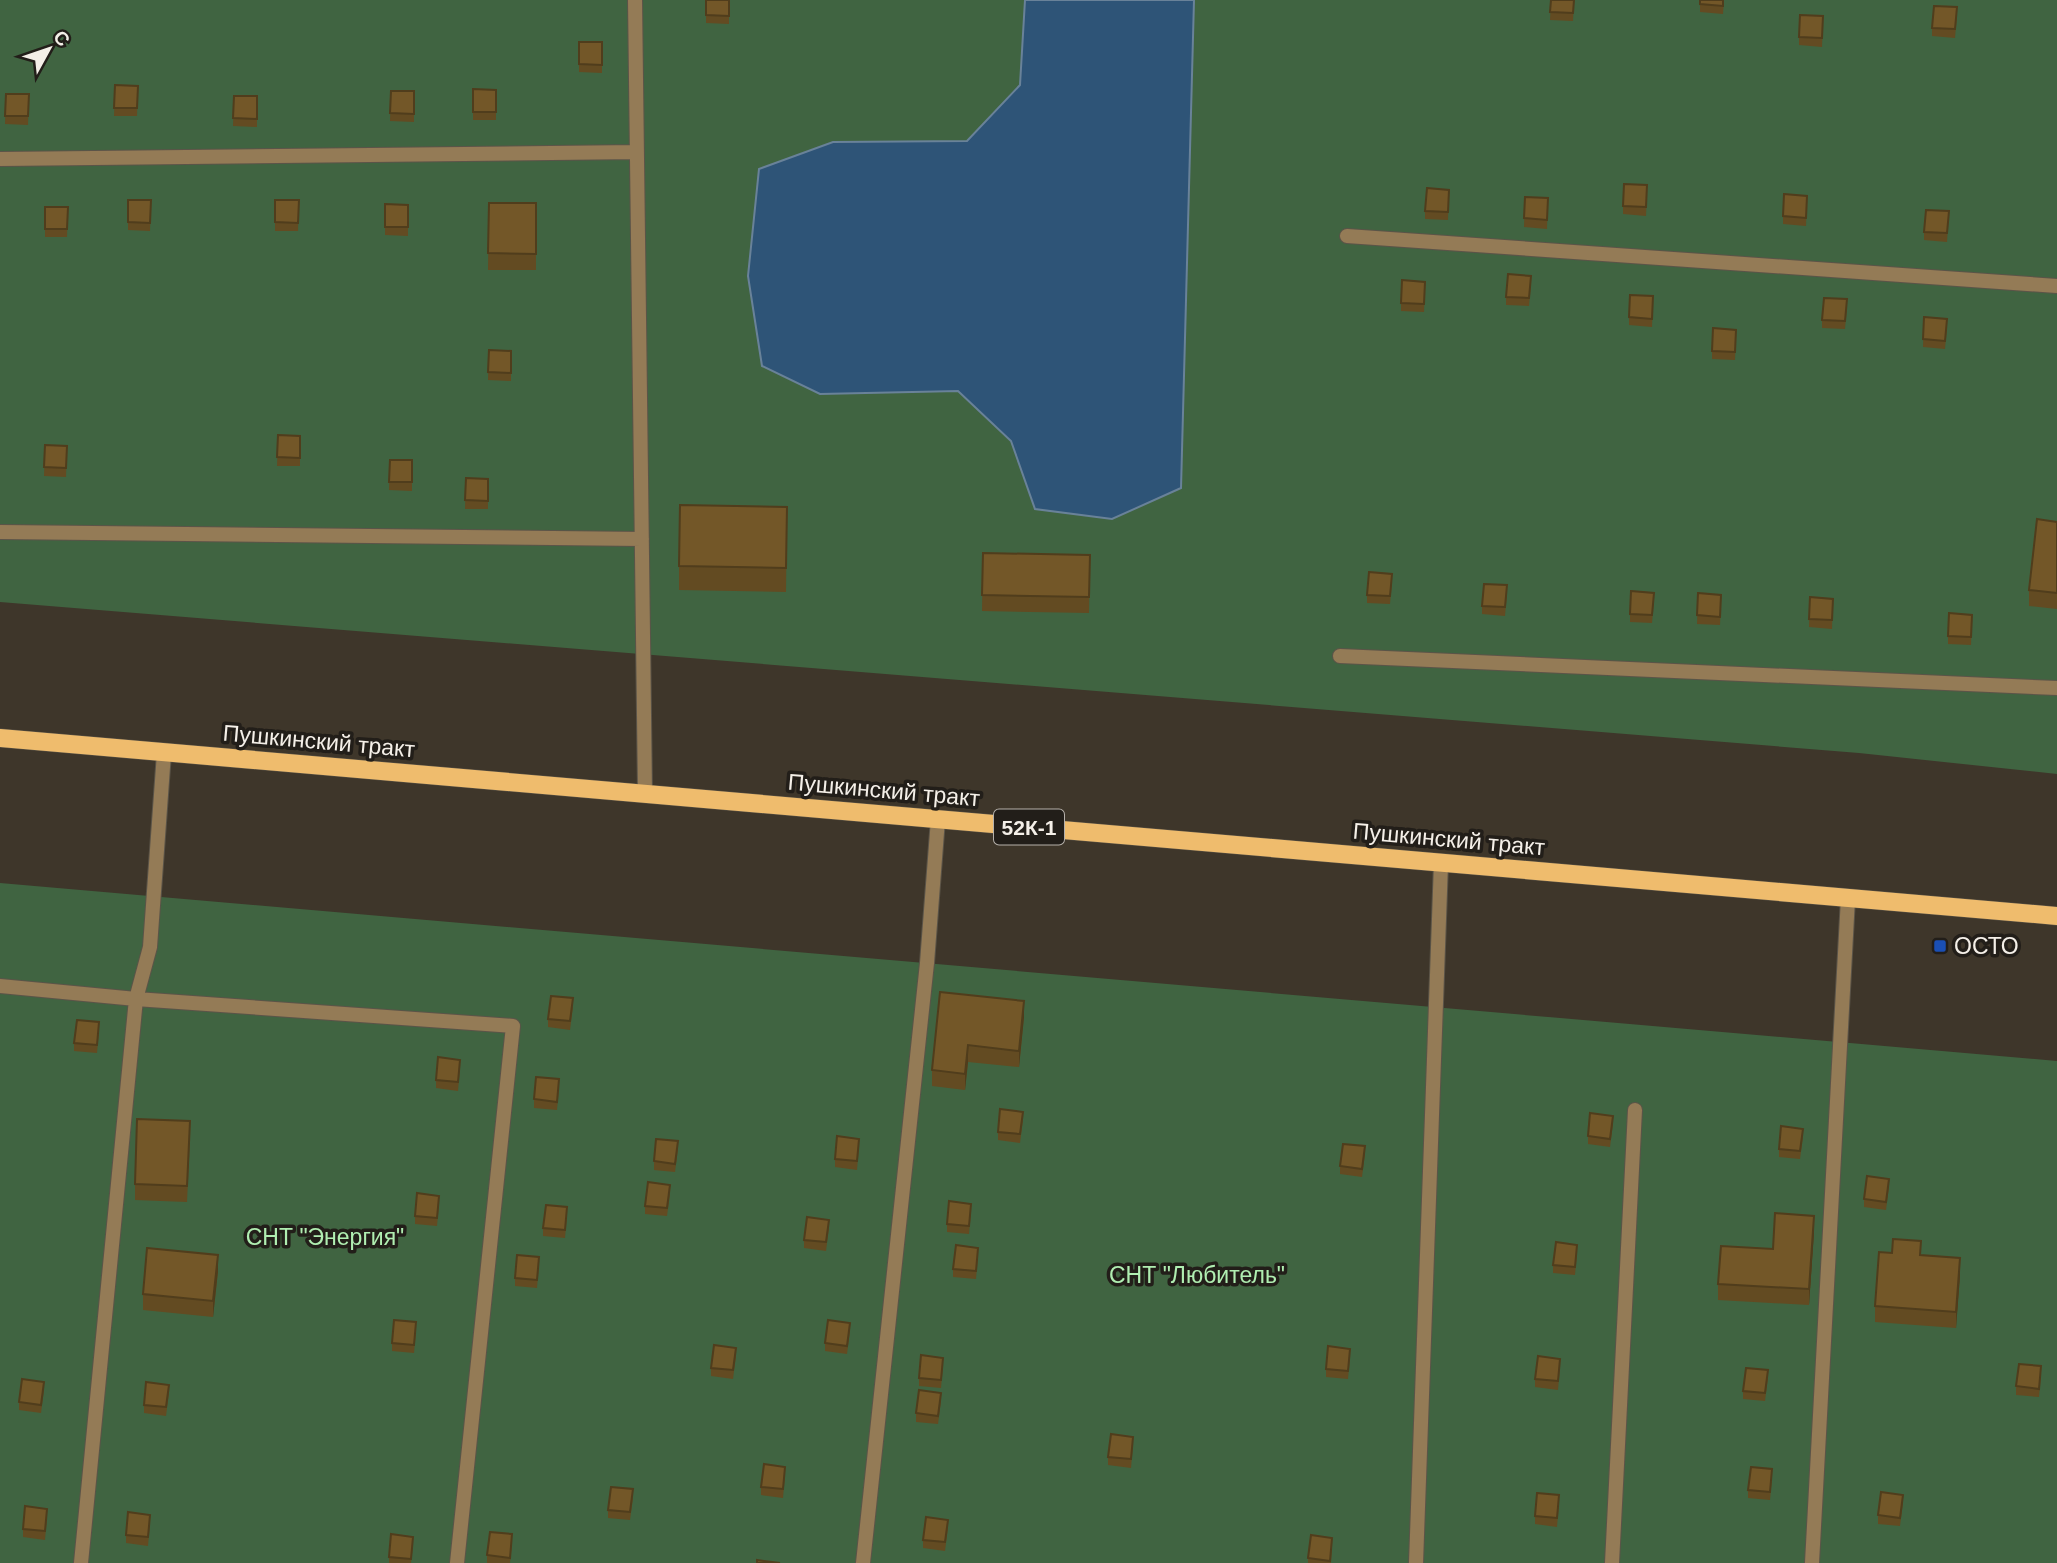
<svg xmlns="http://www.w3.org/2000/svg" width="2057" height="1563" font-family="Arial,sans-serif">
<rect width="100%" height="100%" fill="#3e362a"/>
<path fill="#406441" d="M0,0H2057V774L1859,753L0,602Z
M0,883L2057,1061V1563H0Z"/>
<path fill="#2e5477" stroke="#698299" stroke-width="2" d="M1025,0H1194L1181,488L1112,519L1035,509L1011,441L958,391L820,394L762,366L748,276L759,169L833,142L967,141L1020,85Z"/>
<g fill="none" stroke-linecap="round" stroke-linejoin="round">
<defs>
<path id="service" d="M635,0L645,794
M0,159L637,152
M1347,236L2057,286
M0,532L642,539
M1340,656L2057,688
M0,986L136,999L513,1026L457,1563
M81,1563L136,999L150,947L164,753
M863,1563L927,963L938,819
M1416,1563L1441,863
M1612,1563L1635,1110
M1812,1563L1848,898"/>
<path id="primary" d="M0,738L2057,916"/>
</defs>
<use href="#service" stroke="#5b5448" stroke-width="16"/>
<use href="#primary" stroke="#5b5448" stroke-width="19"/>
<use href="#service" stroke="#947b56" stroke-width="14"/>
<use href="#primary" stroke="#efbc6d" stroke-width="18"/>
</g>
<path fill="#634b22" d="M706,0H729V24L706,23Z
M1551,0H1574L1573,21L1550,20Z
M1700,0H1724L1723,14L1700,12Z
M1957,15L1955,38L1932,36V28Z
M1823,24L1822,47L1799,45V37Z
M579,42H602V73L579,72Z
M115,85L138,86L137,116H114Z
M473,89L496,90V120H473Z
M391,91H414V122L390,121Z
M6,94H29L28,125L5,124Z
M234,96H257V127L233,126Z
M1449,190L1448,220L1425,219V211Z
M1647,193L1646,216L1623,214V206Z
M1807,196L1806,226L1783,224V216Z
M1525,197L1548,198L1547,229L1524,227Z
M128,200H151L150,231L128,230Z
M275,200H299L298,231H275Z
M489,203H536V270H488Z
M385,204L408,205V236L385,235Z
M45,207H68L67,237H45Z
M1949,211L1947,242L1924,240V232Z
M1531,284L1529,306L1506,305V297Z
M1425,290L1424,312L1401,311V303Z
M1653,304L1652,327L1629,325V317Z
M1847,307L1845,329L1822,328V320Z
M1924,317L1947,327L1945,349L1923,347Z
M1736,338L1735,360L1712,359V351Z
M489,350L511,351V381L488,380Z
M278,435L300,436V466H277Z
M45,445L67,446L66,477L44,476Z
M390,460H412V491L389,490Z
M466,478L488,479V509H465Z
M787,507L786,592L679,590V566Z
M2057,522V609L2029,606V590Z
M983,553L1090,555L1089,613L982,611Z
M1392,582L1390,604L1367,603V595Z
M1507,593L1505,616L1482,614V606Z
M1698,593L1721,603L1720,625L1697,624Z
M1810,597L1833,599L1832,629L1809,627Z
M1654,601L1652,623L1630,622V614Z
M1972,615L1971,645L1948,644V636Z
M940,992L1024,1017L1019,1067L968,1062L965,1090L932,1086V1070Z
M573,1007L570,1030L548,1027V1019Z
M99,1031L97,1053L74,1051V1043Z
M460,1068L458,1091L436,1088V1080Z
M559,1088L557,1110L534,1108V1099Z
M1023,1120L1020,1143L998,1140V1132Z
M1613,1124L1610,1147L1588,1144V1136Z
M1803,1137L1800,1159L1779,1157V1149Z
M190,1138L187,1202L135,1200V1184Z
M859,1147L857,1170L835,1167V1159Z
M678,1149L675,1172L654,1170V1161Z
M1365,1154L1362,1177L1340,1174V1166Z
M1889,1187L1886,1210L1864,1207V1199Z
M670,1194L667,1216L645,1214V1206Z
M439,1204L437,1226L415,1224V1216Z
M971,1212L969,1234L947,1232V1224Z
M567,1215L565,1238L543,1236V1228Z
M829,1228L826,1251L804,1248V1240Z
M1814,1232L1809,1305L1718,1300V1284L1773,1249Z
M1577,1253L1575,1275L1553,1273V1265Z
M1921,1255L1960,1275L1956,1328L1875,1322V1306Z
M978,1256L976,1279L953,1277V1269Z
M539,1265L537,1288L515,1286V1278Z
M218,1271L213,1317L143,1310V1294Z
M416,1331L414,1353L392,1351V1343Z
M850,1331L847,1354L825,1351V1343Z
M736,1356L733,1379L711,1376V1368Z
M1350,1357L1348,1379L1326,1377V1369Z
M943,1366L941,1388L919,1386V1378Z
M1560,1367L1558,1390L1535,1387V1379Z
M2041,1375L2039,1397L2016,1395V1386Z
M1768,1378L1765,1401L1743,1399V1391Z
M44,1390L41,1413L19,1410V1402Z
M169,1393L166,1416L144,1413V1405Z
M941,1401L938,1424L916,1422V1413Z
M1133,1445L1131,1468L1108,1465V1457Z
M785,1475L783,1498L761,1495V1487Z
M1772,1478L1770,1500L1748,1498V1490Z
M633,1498L630,1520L608,1518V1510Z
M1903,1503L1900,1526L1878,1524V1515Z
M1559,1504L1557,1527L1535,1524V1516Z
M47,1517L45,1540L23,1537V1529Z
M150,1523L148,1546L126,1543V1535Z
M948,1528L945,1551L923,1548V1540Z
M512,1543L510,1563H487V1555Z
M413,1545L411,1563H389V1557Z
M1332,1546L1331,1563H1308V1558Z"/>
<path fill="#503d1c" d="M1024,1001V1017L1019,1067V1051Z
M968,1045V1062L965,1090V1074Z
M1814,1216V1232L1809,1305V1289Z
M218,1255V1271L213,1317V1301Z
M1960,1258V1275L1956,1328V1312Z"/>
<path fill="#735728" stroke="#503d1c" stroke-width="2" d="M706,0H729V16L706,15Z
M1551,0H1574L1573,13L1550,12Z
M1700,0H1723V6L1700,4Z
M1934,6L1957,7L1955,29L1932,28Z
M1800,15L1823,16L1822,38L1799,37Z
M579,42H602V65L579,64Z
M115,85L138,86L137,108H114Z
M473,89L496,90V112H473Z
M391,91H414V114L390,113Z
M6,94H29L28,116H5Z
M234,96H257V119L233,118Z
M1624,184L1647,185L1646,207L1623,206Z
M1427,188L1449,190L1448,212L1425,211Z
M1784,194L1807,196L1806,218L1783,216Z
M1525,197L1548,198L1547,220L1524,218Z
M128,200H151L150,223L128,222Z
M275,200H299L298,223L275,222Z
M489,203H536V254L488,253Z
M385,204L408,205V227H385Z
M45,207H68L67,229H45Z
M1926,210L1949,211L1947,233L1924,232Z
M1508,274L1531,276L1529,298L1506,297Z
M1402,280L1425,282L1424,304L1401,303Z
M1630,295L1653,296L1652,319L1629,317Z
M1824,298L1847,299L1845,321L1822,320Z
M1924,317L1947,319L1945,341L1923,339Z
M1713,328L1736,330L1735,352L1712,351Z
M489,350L511,351V373L488,372Z
M278,435L300,436V458L277,457Z
M45,445L67,446L66,468L44,467Z
M390,460H412V482H389Z
M466,478L488,479V501L465,500Z
M680,505L787,507L786,568L679,566Z
M2037,519L2057,522V593L2029,590Z
M983,553L1090,555L1089,597L982,595Z
M1369,572L1392,574L1390,596L1367,595Z
M1484,584L1507,585L1505,607L1482,606Z
M1631,591L1654,593L1652,615L1630,614Z
M1698,593L1721,595L1720,617L1697,615Z
M1810,597L1833,599L1832,620L1809,619Z
M1949,613L1972,615L1971,637L1948,636Z
M940,992L1024,1001L1019,1051L968,1045L965,1074L932,1070Z
M551,996L573,998L570,1021L548,1019Z
M77,1020L99,1022L97,1045L74,1043Z
M438,1057L460,1060L458,1082L436,1080Z
M536,1077L559,1079L557,1102L534,1099Z
M1000,1109L1023,1112L1020,1134L998,1132Z
M1590,1113L1613,1116L1610,1139L1588,1136Z
M137,1119L190,1121L187,1186L135,1184Z
M1781,1126L1803,1129L1800,1151L1779,1149Z
M837,1136L859,1139L857,1161L835,1159Z
M656,1139L678,1141L675,1164L654,1161Z
M1343,1144L1365,1146L1362,1169L1340,1166Z
M1867,1176L1889,1179L1886,1202L1864,1199Z
M648,1182L670,1185L667,1208L645,1206Z
M417,1193L439,1196L437,1218L415,1216Z
M949,1201L971,1204L969,1226L947,1224Z
M546,1205L567,1207L565,1230L543,1228Z
M1775,1213L1814,1216L1809,1289L1718,1284L1721,1246L1773,1249Z
M807,1217L829,1220L826,1242L804,1240Z
M1893,1239L1921,1241L1920,1255L1960,1258L1956,1312L1875,1306L1879,1252L1892,1253Z
M1556,1242L1577,1245L1575,1267L1553,1265Z
M956,1245L978,1248L976,1271L953,1269Z
M147,1248L218,1255L213,1301L143,1294Z
M517,1255L539,1257L537,1280L515,1278Z
M394,1320L416,1322L414,1345L392,1343Z
M828,1320L850,1323L847,1346L825,1343Z
M714,1345L736,1348L733,1370L711,1368Z
M1328,1346L1350,1349L1348,1371L1326,1369Z
M921,1355L943,1358L941,1380L919,1378Z
M1538,1356L1560,1359L1558,1381L1535,1379Z
M2019,1364L2041,1366L2039,1389L2016,1386Z
M1746,1368L1768,1370L1765,1393L1743,1391Z
M22,1379L44,1382L41,1405L19,1402Z
M146,1382L169,1385L166,1407L144,1405Z
M919,1390L941,1393L938,1416L916,1413Z
M1111,1434L1133,1437L1131,1459L1108,1457Z
M764,1464L785,1467L783,1489L761,1487Z
M1751,1467L1772,1469L1770,1492L1748,1490Z
M611,1487L633,1489L630,1512L608,1510Z
M1881,1492L1903,1495L1900,1518L1878,1515Z
M1537,1493L1559,1495L1557,1518L1535,1516Z
M25,1506L47,1509L45,1531L23,1529Z
M128,1512L150,1515L148,1537L126,1535Z
M926,1517L948,1520L945,1542L923,1540Z
M490,1532L512,1534L510,1558L487,1555Z
M391,1534L413,1537L411,1559L389,1557Z
M1311,1535L1332,1538L1330,1561L1308,1558Z
M757,1560L780,1563H757Z"/>
<rect fill="#1a4fb4" stroke="#221e19" stroke-width="2.5" x="1933" y="939" width="14" height="14" rx="3.5"/>
<g text-anchor="middle" dominant-baseline="central" stroke-width="7" stroke-linejoin="round" paint-order="stroke">
<rect fill="#221e19" stroke="#b5b0aa" stroke-width="2" x="994" y="809.5" width="70" height="35" rx="5"/>
<g font-size="21" font-weight="bold" fill="#f4efe8">
<text x="1029" y="827">52К-1</text>
</g>
<g font-size="23" fill="#f4efe8" stroke="#221e19">
<text transform="translate(319 741) rotate(5)">Пушкинский тракт</text>
<text transform="translate(884 790) rotate(5)">Пушкинский тракт</text>
<text transform="translate(1449 839) rotate(5)">Пушкинский тракт</text>
</g>
<g font-size="23" fill="#f4efe8" stroke="#221e19" text-anchor="start">
<text x="1954" y="946">ОСТО</text>
</g>
<g font-size="23" fill="#b0eeb1" stroke="#221e19">
<text x="325" y="1237">СНТ "Энергия"</text>
<text x="1197" y="1275">СНТ "Любитель"</text>
</g>
</g>
<g transform="translate(49 49) rotate(50)" stroke="#221e19" stroke-width="5" paint-order="stroke">
<path d="M0-5L12 26L0 18L-12 26Z" fill="#f4efe8"/>
<text y="-10" font-size="19" font-weight="bold" text-anchor="middle" fill="#f4efe8">С</text>
</g>
</svg>
